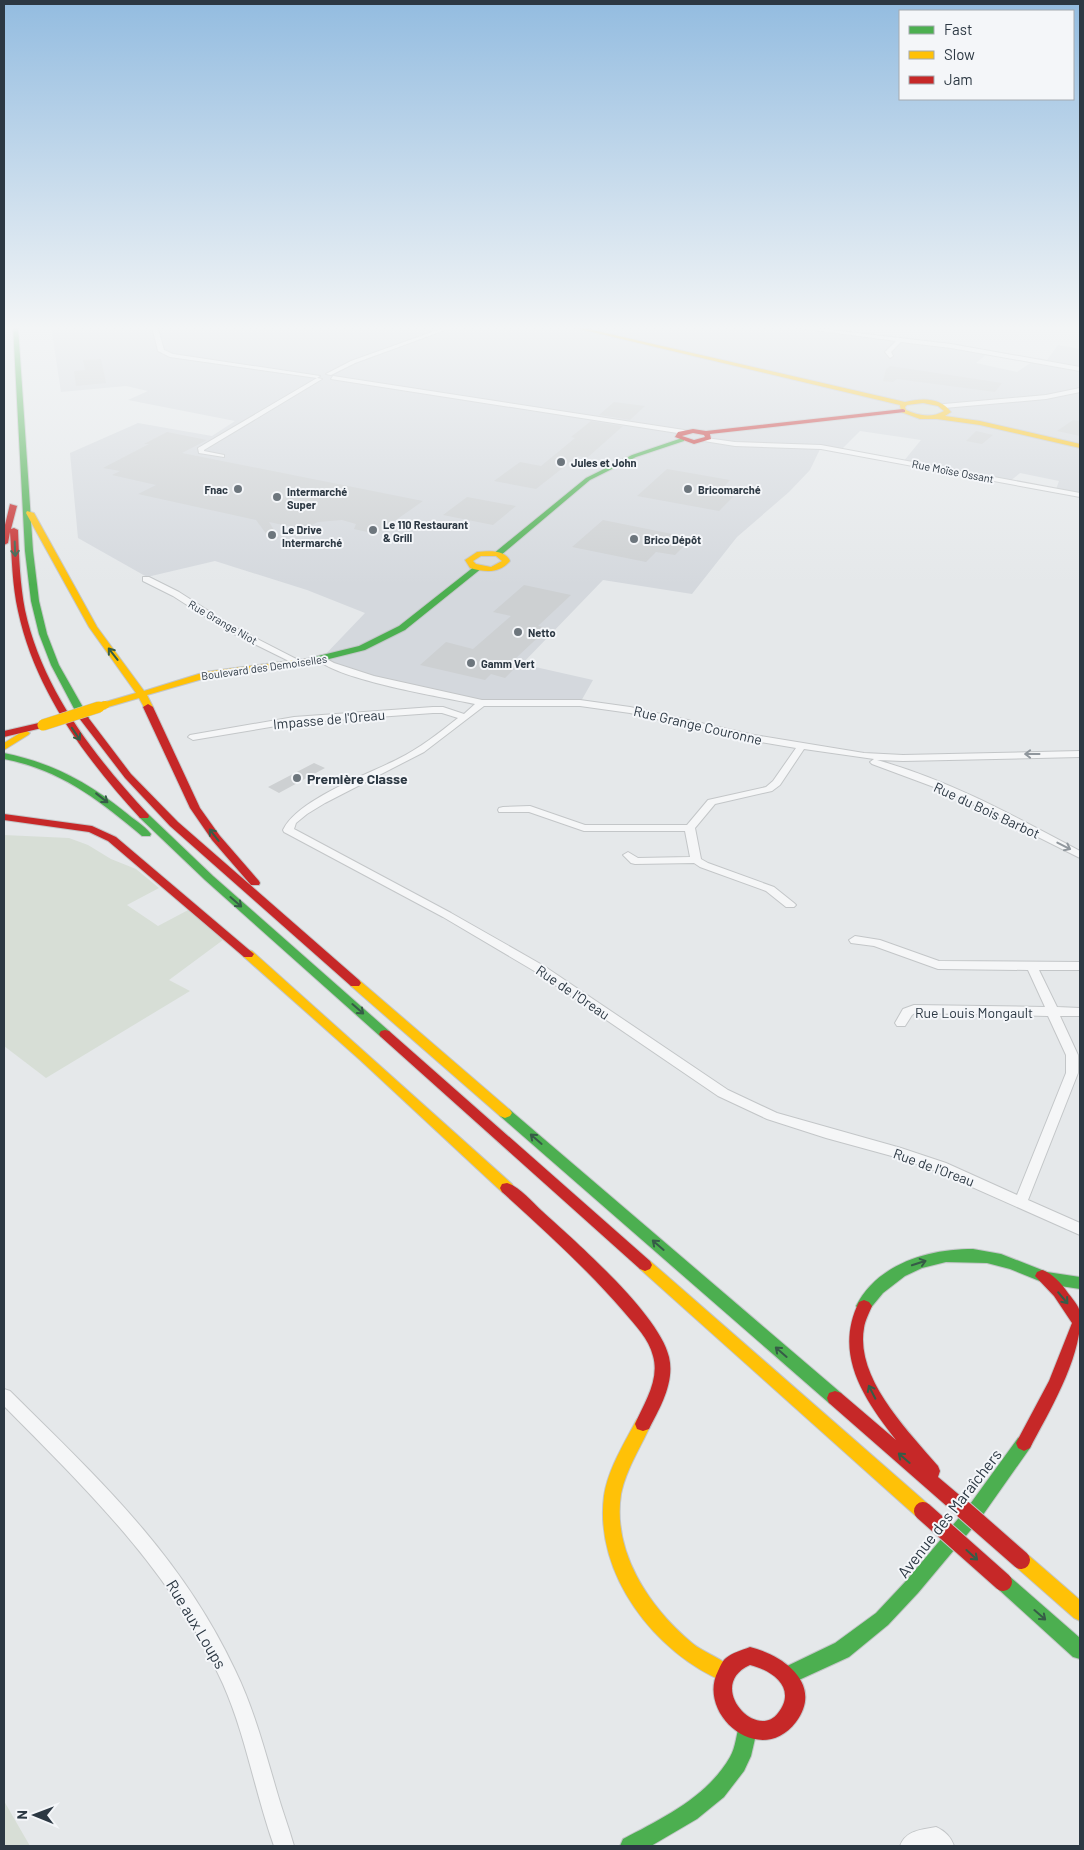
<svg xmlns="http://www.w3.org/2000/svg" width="1084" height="1850" font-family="Barlow,sans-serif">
<rect width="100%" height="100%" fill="#e5e8ea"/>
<path fill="#d4d8dd" d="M51,326H775L988,353L976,363L1017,372L1038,358L1047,360L1058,345L1080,349V495L1055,492L1059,481L1020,473L1009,482L903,462L921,440L860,431L841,450L821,447L810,470L789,492L737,537L692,594L603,580L522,664L593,680L580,703L498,704L361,676L321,659L365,613L307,590L215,561L147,577L78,538L70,453L138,423L212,436L235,421L128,400L148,391L126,386L61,392Z"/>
<path fill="#d7ded6" d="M919,404L935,405L943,411C934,418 916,416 907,409L910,405Z
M4,835L69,838L88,845L111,859L136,869L159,888L127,905L158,926L192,908L223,940L169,980L190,991L46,1078L4,1046Z
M4,1801L30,1846H4Z"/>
<path fill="#cdd0d2" d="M101,359L106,383L76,386L74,371L85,370L83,360Z
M890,366L930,372L1002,383L995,392L897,379L893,382L883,381L886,369Z
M614,402L645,406L630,420L599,415Z
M1073,420L1080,421V436L1057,431Z
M591,421L623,426L587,458L578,456L536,489L494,481L520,462L541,466L575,438L571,437Z
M976,431L993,435L982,444L966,441Z
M167,432L207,440L182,453L423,501L376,534L354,529L356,524L342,520L318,522L310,526L311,531L269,522L279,538L270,539L256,520L138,494L156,485L112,475L120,471L103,468L149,444H144Z
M667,469L730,480L723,488L739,491L719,511L637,496Z
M467,497L516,506L493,525L443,515Z
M603,520L692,538L675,555L656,552L646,562L572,547Z
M524,585L571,595L538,626L548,628L515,659L522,661L505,678L491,674L485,680L420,665L446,642L473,649L511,616L493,612Z
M314,763L325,768L279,793L268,787Z"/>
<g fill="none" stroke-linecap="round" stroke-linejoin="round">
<defs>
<path id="street" d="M152,326H157L164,350L173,354L320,376L317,378L170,357L158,351Z
M449,326H456L355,363L331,375L326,374L351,361Z
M784,326H797L951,344L1080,367V371L951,348L901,342L891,352L893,356L890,358L885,352L896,341Z
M333,376L684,430L687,432L684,434L331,379Z
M317,378L322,379L204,450V451L224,455V457L199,453L198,448Z
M1080,388V392L1046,399L944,408L941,406L944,404L1046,395Z
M706,438L735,442L821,445L1080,493V497L821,449L735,446L704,441V439Z
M143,577H149L179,592L232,626L304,663L303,665H297L226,630L173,596L143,581Z
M321,656L334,663L374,676L482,700H580L630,707L754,735L864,753L903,755L1080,751V757L903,761L877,760C949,780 1014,816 1080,851V858L950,793L872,764L870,762L874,759L804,749L780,785L772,791L715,804L695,828L701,859L708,863L774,887L794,903L796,905L794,907H786L766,891L700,867L694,863L635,864L631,863L623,855L628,852L638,858L690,857L685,831H584L529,812H499L498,810L499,808L503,807L530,806L585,825H687L708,800L766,787L773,781L796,748L754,741L630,713L580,706H484L424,752L325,803L307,814L296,823L294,829L451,913L544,966L728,1090L777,1113L901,1148L946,1163L1017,1195L1066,1073V1055L1048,1016L915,1013L912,1015L905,1026H897L895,1023L903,1009L914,1005L1045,1007L1028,970L938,969L874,946L851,943L849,940L855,936L880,940L939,961L1080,962V970H1039L1057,1007L1080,1008V1016H1060L1078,1055V1073L1028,1200L1080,1223V1235L936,1171L899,1158L826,1138L767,1119L718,1096L536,972L443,917L284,832L283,830C298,799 367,775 398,759C420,748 439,733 458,718L442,713H433L294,723L193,740L188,737L190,735L294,717L433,707H443L464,714L475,704C442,697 338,680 317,659Z
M4,1389L10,1391C98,1478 181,1555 235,1670C254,1709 265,1751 277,1792C282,1810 289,1828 294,1846H274C255,1793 246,1736 223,1684C172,1572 89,1492 4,1406Z
M936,1827C945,1831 951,1837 954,1846H900C906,1830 921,1830 936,1827Z"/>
<path id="fast" d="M13,326H18L33,551L39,601L47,634L59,665L89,718L84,721L79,718L51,665L39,634L31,601L25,551Z
M682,438L684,439V441L636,457L590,480L500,556L493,554L586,478L632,455Z
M475,566L482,568L405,630L365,650L305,665L301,662L302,660L359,646L399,626Z
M4,753C52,763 86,781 125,812C133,819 144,825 151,834L150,836H142C99,800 61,770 4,759Z
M144,813L148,814L213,876L389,1031L391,1034L389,1037H381L205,880L140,818L139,816Z
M505,1108L510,1110L841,1393L843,1398L841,1403L835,1405L829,1403L500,1116L498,1113L500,1110Z
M973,1249L1001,1254L1047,1272L1080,1277V1289L1047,1284L1010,1269L987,1263L946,1262L922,1268L905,1276L883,1293L869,1310L864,1312L859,1310L856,1306C878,1263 929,1249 973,1249Z
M1024,1435L1030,1438L1032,1443L1030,1448L980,1519L918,1593L888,1625L849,1657L788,1685L781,1683L779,1676L781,1669L835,1643L876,1613L906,1581L968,1507L1018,1438Z
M1003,1573L1009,1576L1080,1638V1659L1073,1657L997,1588L994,1582L997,1576Z
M747,1720L754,1723L757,1730L751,1756L744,1771L724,1797L697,1819L651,1846H620L623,1839C663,1818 707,1797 730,1757C736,1747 736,1734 740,1723Z"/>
<path id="slow" d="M567,326H575L905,402C922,398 940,397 951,412L945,416L980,421L1080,444V448L980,425L937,419H920L901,412L900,405ZM923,403L938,406L944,411C932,418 919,416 906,410L905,407L907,405Z
M27,511L34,513L97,627L144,691L205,672L305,659L309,662L305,665L206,678L147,695L153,707L148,710L145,709L139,698L108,707H102V703L136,693L89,627L26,513Z
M477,552C488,551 505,549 510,561C499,574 485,572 470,568L465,560ZM481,556H496L502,561L491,567L476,564L473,561Z
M25,730L30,733L28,735L4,750V743Z
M248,950L252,951L512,1184L514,1188L512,1192L507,1193L502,1192L359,1059L244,957L242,954L244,951Z
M355,979L359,980L510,1110L512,1113L510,1116L505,1118L500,1116L351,986L349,983Z
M645,1259L650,1261L929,1505L932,1511L929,1517L923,1519L917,1517L640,1269L638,1265L640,1261Z
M643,1417L649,1419L651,1424C641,1447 626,1469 621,1494C612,1552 649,1607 692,1643C703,1653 729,1660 734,1673L732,1680L725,1682C655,1653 594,1574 604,1496C608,1469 625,1442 637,1419Z
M1021,1551L1027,1554L1080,1600V1621L1074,1618L1015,1566L1012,1560L1015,1554Z"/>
<path id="jam" d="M903,409L905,410V412L710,434L711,439L694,444L675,437L678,432L693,429L706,431ZM693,433L704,435L705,437L694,440L682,436Z
M10,504L17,506L11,529L14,528L18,530C19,557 20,584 25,610C42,689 94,756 148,814L149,816L148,818H140C86,759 35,691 18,611C12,585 12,558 10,532L8,543L4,545V529Z
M148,704L153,707L200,808L220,836L259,881L260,883L259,885H251L212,840L190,808L143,707Z
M84,715L87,716L131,774L178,822L359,980L361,983L359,986H351L170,826L125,778L79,718Z
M43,722L46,723V727L4,737V731Z
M4,814L92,826L116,837L254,954L252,957H244L108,841L89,832L4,820Z
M385,1030L389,1031L650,1261L652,1265L650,1269L645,1271L640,1269L381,1037L379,1034L381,1031Z
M507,1183C520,1187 532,1202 542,1211C576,1242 659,1314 669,1357C675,1382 660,1408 649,1429L643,1431L637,1429L635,1424C644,1403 660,1380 653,1356C649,1339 635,1325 624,1312C587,1269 544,1230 502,1192L500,1188L502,1184Z
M1042,1270C1052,1273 1062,1284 1068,1293C1072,1298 1079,1306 1080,1312C1084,1354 1049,1412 1030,1448L1024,1451L1018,1448L1016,1443L1049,1381L1072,1323L1054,1296L1035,1276L1037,1272Z
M864,1300L869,1302L872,1306C869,1313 865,1321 864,1328C855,1378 908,1431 938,1466L940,1471L938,1477L970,1504L973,1510L970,1516L964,1518L958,1516L829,1403L827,1398L829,1393L835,1391L841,1393L896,1440C864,1399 833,1354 859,1302Z
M750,1647C783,1655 824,1684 796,1722C760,1769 696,1714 718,1671C720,1667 722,1661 726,1658C732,1653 742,1650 750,1647ZM750,1665C774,1671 797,1689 778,1713C756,1742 705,1685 750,1665Z"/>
</defs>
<use href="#street" stroke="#c3c6c8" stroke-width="2"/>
<use href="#fast" stroke="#c3c6c8" stroke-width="2"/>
<use href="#slow" stroke="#c3c6c8" stroke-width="2"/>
<use href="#jam" stroke="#c3c6c8" stroke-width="2"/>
<use href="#street" fill="#f5f6f7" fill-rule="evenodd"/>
<use href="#fast" fill="#4caf50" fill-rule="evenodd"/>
<use href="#slow" fill="#ffc107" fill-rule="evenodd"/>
<use href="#jam" fill="#c62828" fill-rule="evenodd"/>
<defs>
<path id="slow-bridge-far1" d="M96,708L105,705"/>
<path id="slow-bridge" d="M43,725L99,707"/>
<path id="jam-bridge" d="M964,1510L1021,1560
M923,1511L1003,1582"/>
</defs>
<use href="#slow-bridge-far1" stroke="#c3c6c8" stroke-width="9" stroke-linecap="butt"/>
<use href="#slow-bridge" stroke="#c3c6c8" stroke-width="12" stroke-linecap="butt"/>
<use href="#jam-bridge" stroke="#c3c6c8" stroke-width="20" stroke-linecap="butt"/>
<use href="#slow-bridge-far1" stroke="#ffc107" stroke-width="8"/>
<use href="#slow-bridge" stroke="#ffc107" stroke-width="11"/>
<use href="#jam-bridge" stroke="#c62828" stroke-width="18"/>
</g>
<defs><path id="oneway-shaft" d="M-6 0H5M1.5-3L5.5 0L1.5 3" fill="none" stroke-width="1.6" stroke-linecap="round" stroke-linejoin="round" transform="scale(1.25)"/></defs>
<g stroke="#365c47">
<use href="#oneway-shaft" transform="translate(15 549) rotate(88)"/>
<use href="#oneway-shaft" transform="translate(113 654) rotate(-128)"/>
<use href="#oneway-shaft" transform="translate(76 734) rotate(56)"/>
<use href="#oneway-shaft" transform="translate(102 798) rotate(38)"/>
<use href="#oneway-shaft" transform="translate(214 835) rotate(-128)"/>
<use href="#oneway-shaft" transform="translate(236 902) rotate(41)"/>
<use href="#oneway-shaft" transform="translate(358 1009) rotate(41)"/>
<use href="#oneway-shaft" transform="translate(536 1139) rotate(-139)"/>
<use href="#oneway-shaft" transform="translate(658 1245) rotate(-139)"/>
<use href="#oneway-shaft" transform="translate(919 1263) rotate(-18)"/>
<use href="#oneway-shaft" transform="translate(1063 1298) rotate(50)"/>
<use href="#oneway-shaft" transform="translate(781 1352) rotate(-139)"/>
<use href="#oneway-shaft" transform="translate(872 1392) rotate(-117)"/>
<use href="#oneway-shaft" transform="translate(904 1458) rotate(-139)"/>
<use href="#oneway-shaft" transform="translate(972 1555) rotate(42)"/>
<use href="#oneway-shaft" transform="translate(1040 1615) rotate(41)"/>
</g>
<g stroke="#90979d">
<use href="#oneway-shaft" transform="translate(1032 754) rotate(180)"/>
<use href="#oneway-shaft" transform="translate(1064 846) rotate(27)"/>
</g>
<linearGradient id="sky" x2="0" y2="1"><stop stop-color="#93bce0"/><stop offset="0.56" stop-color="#f3f5f6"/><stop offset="1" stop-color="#f3f5f6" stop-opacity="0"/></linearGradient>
<rect width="1084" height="585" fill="url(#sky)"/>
<g fill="#6d767d" stroke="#f4f6f9" stroke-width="2">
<circle cx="561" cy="462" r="5"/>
<circle cx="238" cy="489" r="5"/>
<circle cx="688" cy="489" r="5"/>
<circle cx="277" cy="497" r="5"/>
<circle cx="373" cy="530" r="5"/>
<circle cx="272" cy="535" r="5"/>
<circle cx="634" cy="539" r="5"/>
<circle cx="518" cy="632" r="5"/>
<circle cx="471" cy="663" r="5"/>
<circle cx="297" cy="778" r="5"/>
</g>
<g text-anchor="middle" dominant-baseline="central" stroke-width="4" stroke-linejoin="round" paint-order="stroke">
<g font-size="11" font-weight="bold" fill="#2c3843" stroke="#f4f6f9" text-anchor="start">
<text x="571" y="462">Jules et John</text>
<text x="228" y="489" text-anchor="end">Fnac</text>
<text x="698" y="489">Bricomarché</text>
<text x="287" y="491">Intermarché<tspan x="287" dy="13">Super</tspan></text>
<text x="383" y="524">Le 110 Restaurant<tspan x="383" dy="13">&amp; Grill</tspan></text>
<text x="282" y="529">Le Drive<tspan x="282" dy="13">Intermarché</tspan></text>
<text x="644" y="539">Brico Dépôt</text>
<text x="528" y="632">Netto</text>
<text x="481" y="663">Gamm Vert</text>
</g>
<g font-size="11" fill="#2c3843" stroke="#f4f6f9">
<text transform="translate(953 471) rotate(11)">Rue Moïse Ossant</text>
<text transform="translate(223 622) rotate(30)">Rue Grange Niot</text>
<text transform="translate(264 667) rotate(-8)">Boulevard des Demoiselles</text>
</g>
<g font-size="14" fill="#2c3843" stroke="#f4f6f9">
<text transform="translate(329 719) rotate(-5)">Impasse de l'Oreau</text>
<text transform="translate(698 725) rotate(13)">Rue Grange Couronne</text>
<text transform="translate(987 810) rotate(25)">Rue du Bois Barbot</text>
<text transform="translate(573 992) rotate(34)">Rue de l'Oreau</text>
<text x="974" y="1012">Rue Louis Mongault</text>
<text transform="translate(934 1167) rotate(20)">Rue de l'Oreau</text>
</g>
<g font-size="14" font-weight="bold" fill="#2c3843" stroke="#f4f6f9" text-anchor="start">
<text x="307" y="778">Première Classe</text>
</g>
<g font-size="16" fill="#2c3843" stroke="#f4f6f9">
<text transform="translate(949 1513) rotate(-52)">Avenue des Maraîchers</text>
<text transform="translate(197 1624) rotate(59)">Rue aux Loups</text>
</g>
</g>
<rect width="1084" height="1850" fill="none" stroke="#2c3843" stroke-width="10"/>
<rect x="899" y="10" width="175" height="90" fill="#f4f6f9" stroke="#a4aab0"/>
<rect x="909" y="26" width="25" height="8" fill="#4caf50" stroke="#a4aab0"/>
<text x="944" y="35" font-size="15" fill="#2c3843">Fast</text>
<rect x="909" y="51" width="25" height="8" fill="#ffc107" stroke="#a4aab0"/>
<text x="944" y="60" font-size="15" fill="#2c3843">Slow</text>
<rect x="909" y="76" width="25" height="8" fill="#c62828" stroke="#a4aab0"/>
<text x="944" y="85" font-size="15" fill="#2c3843">Jam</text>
<g transform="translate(35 1815) rotate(271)" stroke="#f4f6f9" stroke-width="4" paint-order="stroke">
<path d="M0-4L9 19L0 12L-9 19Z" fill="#2c3843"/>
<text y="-8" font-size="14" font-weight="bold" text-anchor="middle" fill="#2c3843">N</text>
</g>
</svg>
